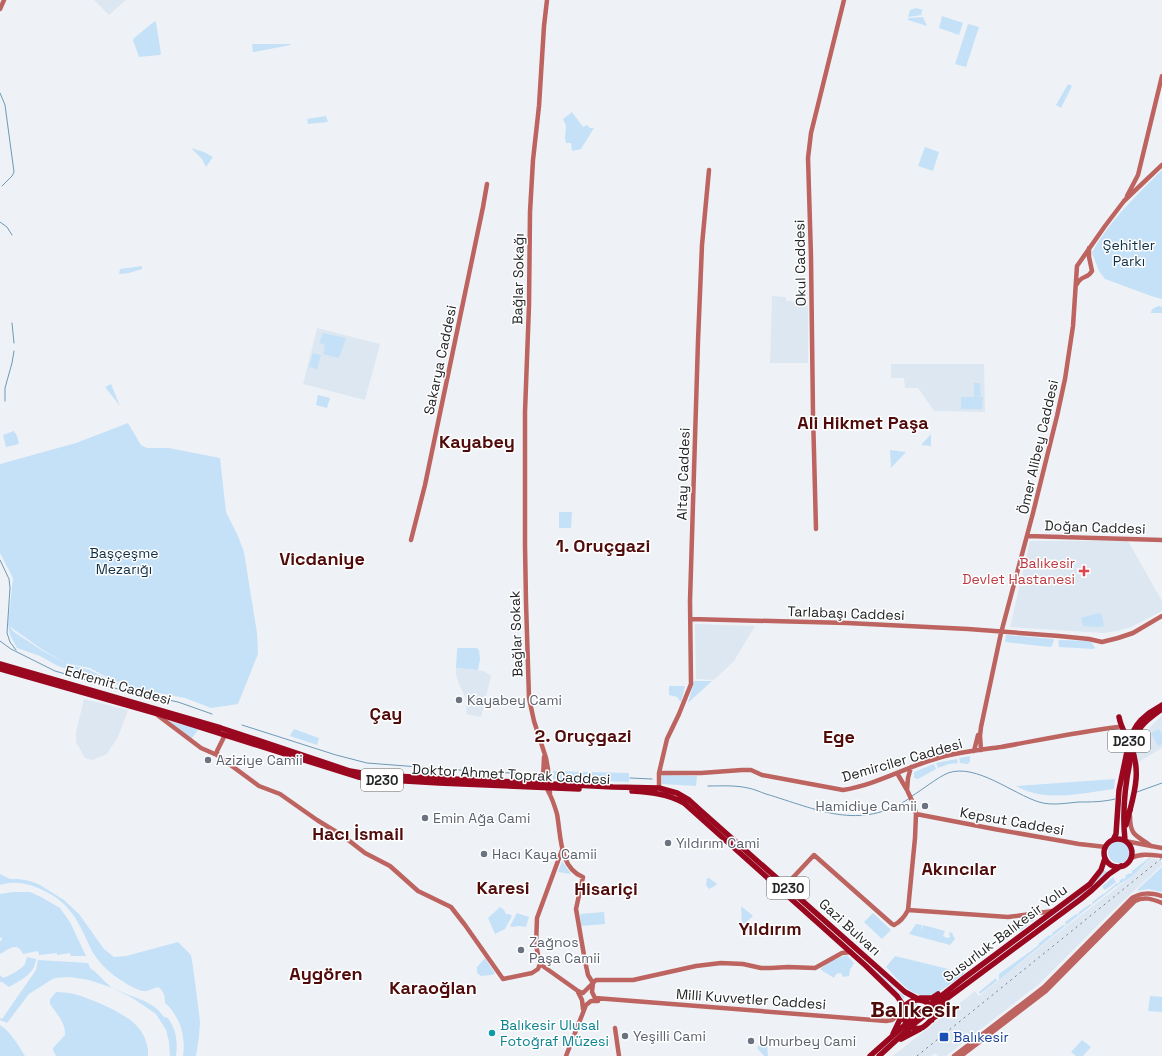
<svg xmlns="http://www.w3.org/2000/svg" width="1162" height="1056" font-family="'Space Grotesk',sans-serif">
<rect width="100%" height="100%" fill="#eef2f6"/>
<path fill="#dce7f1" d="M94,0H126L109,15Z
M772,296L786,297V301L804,302V305H808V363H770Z
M317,328L380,344L365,400L303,384Z
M891,364H984L985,412L934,411L918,388H905L904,378H891Z
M1030,541H1128L1162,601V611L1131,627L1117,631L1103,633L1010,627Z
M695,624L755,626L734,661L714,680L696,679Z
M456,668L484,671L491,676L481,717L466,714L467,701L459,684L456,675Z
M84,699L128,710L118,737L107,754L92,760L85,758L76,742V732Z
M1162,715V748L1132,766L1136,753L1142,737L1152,725Z
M1151,859L1162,860V865L1108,915L1039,984L946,1056H938L935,1053L931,1056H893L975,991L979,996L1068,925L1131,877Z"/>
<path fill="#c5e1f8" d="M916,8L923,10L921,13L922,15L908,17L910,10Z
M942,16L963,23L959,35L939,28Z
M923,17L927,26L908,20V18Z
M155,21L156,22L161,54L160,55L139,57L133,40L134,38Z
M968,24L979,27L966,67L955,64Z
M252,44H290L291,45L254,52H253Z
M1068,84L1072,86L1061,108L1056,105Z
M572,112L583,127L587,125L590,128H594L581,149L572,151L571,143H566L565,137L566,126L563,119Z
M326,116L328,122L308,124L307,119Z
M925,147L939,152L933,171L918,166Z
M191,148L204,152L213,157L206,167L202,159Z
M1162,170V299L1154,297L1105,279L1099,271L1092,253C1109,221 1136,196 1162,170Z
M142,266V269L129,273L119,274L120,269Z
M1159,306L1162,307V313H1151C1151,309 1155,307 1159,306Z
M323,333L346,338L339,358L323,354L325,345L319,343Z
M313,353L321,355L317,369L309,367Z
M974,383H980L981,396L976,397H983L982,409H961V397H974Z
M111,384L120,406L105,387Z
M318,395L330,398L327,408L316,405Z
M128,423L141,445L147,448H169L220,458L226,512L238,536L244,552L257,633L258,654L238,704L211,708L185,698L136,689L108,678L90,668L65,663L43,650L9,626L14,632L43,651L65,663L90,670L107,679L132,689L107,682L58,666L40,656L17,648L10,635L8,625L13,578L0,553V464L76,443Z
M14,431L17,436L19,444L6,447L3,435Z
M931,434V446L921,445Z
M890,450L906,452L891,468Z
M559,512H572L571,528H559Z
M1099,613L1102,616L1104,626C1096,628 1090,626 1083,626L1081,618Z
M1006,635L1053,639L1054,640L1052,646L1050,647L1005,642Z
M1060,640L1089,641L1092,643L1095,648L1094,649L1059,647L1058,641Z
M458,648H477L479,650L480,659L478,670L456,668L457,649Z
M694,681H712L688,703Z
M669,686H685L681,702L677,697L669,695Z
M170,721L197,729L198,730L192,738H190Z
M294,729L319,738L317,745L290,736Z
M1159,729L1162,735V744L1158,746L1151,733Z
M970,756V761L968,764L960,763L959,758Z
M957,759L958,763L949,764L938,768L936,763Z
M934,764L936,769L918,779L914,778V772Z
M553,771L629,773V782L553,779Z
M662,775L697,776L696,786L662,784Z
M1115,779L1114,789C1082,793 1046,803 1016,786Z
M1108 852a11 11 0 1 1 22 0a11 11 0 1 1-22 0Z
M1149,858H1151L1131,877L1115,887L1065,926L999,980V974L1039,945L1038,944L1049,935L1050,936L1053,934L1052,933L1063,925L1064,926L1066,924L1065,922L1076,914L1077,915L1079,913V912L1090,904L1091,905L1093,903L1092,902L1103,894H1104L1117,883V884L1120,882L1119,881L1123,878L1124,879L1126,877L1125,876L1129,873L1130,874L1132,873V871Z
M562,861L571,874L558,872Z
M1162,867V892L1148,889L1137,891L1139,888Z
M1105,870L1107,872L1094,886L1028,935L1093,885Z
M0,874L10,879H19L30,881L40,885L64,900L79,914L104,949L114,957L126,956L178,942L191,955L193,967L200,1021L199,1037L196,1056H183C186,1037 180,1016 165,1003C165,996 164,991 158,987C154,988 150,990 147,991C140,992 132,987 127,984C113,976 100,965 92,951C85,937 80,923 70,911C62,900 50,893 38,888C26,883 13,881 0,885Z
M1113,877L1116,882L1105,890L1102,887Z
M707,878H709L717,884L715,886L709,889L706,885Z
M13,892H30L41,897L60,908L70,922L86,956H71L70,953L57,955V953L39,955L38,951L23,954C17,941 9,949 0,954V942L2,939V937L0,938V894Z
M741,906L753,916L742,926Z
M500,907L504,910L506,914H509L512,916L505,929L495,934L488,918Z
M604,912L605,924L581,926L580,914Z
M517,913L529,917L526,927L519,926L512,927L510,926Z
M873,913L891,930L882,939L864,922Z
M1035,919L1032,922L1031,921L1029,923V924L1020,931L1012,924V921L1019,920L1021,922Z
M916,924L922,925L921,932L923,925L945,931L943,936L947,938L950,937L949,932L952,933L955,939L950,945L909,934Z
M847,955L854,963L850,970L849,976L843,977L841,973L836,974L834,978L821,970V968C829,962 837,958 847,955Z
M895,956L965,973C958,978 939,994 931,995C911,999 898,979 886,967Z
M27,957L36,959C35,974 21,980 9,987L2,982H0V975L3,978C9,976 22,969 25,964C26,962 26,959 27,957Z
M485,958L495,973L492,975L481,976L477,973V967Z
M38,960L88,963L91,969L93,970C99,975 105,982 111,987C114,989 119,990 122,992C139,1000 153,1001 164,1017L168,1018C176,1029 178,1042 176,1056H170L169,1042L166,1030L156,1014L134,999L113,988L89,980L70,977L55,978L51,980L29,994L7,1023L0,1020V1018L2,1019L36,970Z
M878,972L905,997L903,999L898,992L877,973Z
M996,978L997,981L980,994L979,992Z
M56,992C63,992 71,993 78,995C93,1000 125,1013 136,1025C144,1033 149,1045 148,1056H56L53,1050V1048L65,1035C66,1023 56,1013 50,1004V999Z
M1150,996L1162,997V1012L1148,1011Z
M916,1003L922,1006L907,1018C905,1012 907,1008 912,1004Z
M0,1025C11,1032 18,1045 25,1056H0Z
M1082,1040L1091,1047L1083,1056H1076L1071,1052Z
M767,1043L768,1056H764L757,1048L758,1046Z"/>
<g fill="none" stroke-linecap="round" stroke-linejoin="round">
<path stroke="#6d99b8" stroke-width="1" d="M0,93L5,105L14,172L12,176L2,186
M0,222L7,227L12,235
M12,323L14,343
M5,401V388L12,363L14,351
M0,560L9,579L10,588L7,633L10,642L16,650
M0,641L11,649L55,671L125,691L178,702L212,714
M242,725L336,755L367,763L485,772L540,774
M630,778L652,779
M708,786C721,786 735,785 748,788C754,789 760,792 766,794C817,809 859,832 910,798
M1137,792L1162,783
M912,796C922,790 938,777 948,773C976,763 1013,794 1039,802C1052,806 1066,803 1079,802C1091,802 1103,802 1115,799"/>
<path stroke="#bd6360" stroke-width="4.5" d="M547,0L544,26L539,106L533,160L530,212L529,305L525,412V545L526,602L529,698L534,721L546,758L548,769V783L550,793
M0,9L4,0
M1127,196L1138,175L1162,76
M1077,284C1081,275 1088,279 1092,271L1089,257V248
M816,529L813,414L811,257L808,158L811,133L844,0
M1027,536L1162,540
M411,540L425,485L483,207L487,184
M690,619L847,623L968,629L1059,636L1089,639L1102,642L1118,638L1133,633L1162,616
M156,714L201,748L217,755
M225,735L217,751V755L259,786L280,794L317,820L343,836L365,853L390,866L418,891L451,907L465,925L503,979L532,973L538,969L540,964
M981,750L980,736L981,727L1001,633L1033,513L1057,416L1065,379L1073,326L1077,266L1105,226L1124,201L1162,165
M974,751L978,735
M659,773H701L742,770H751L762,775L843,790C875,785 904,768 935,759C956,752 979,750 1001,747C1040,740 1078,732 1118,727
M538,783L541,782L543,779L544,757
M659,788V773L667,739L679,714L691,684L690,601L698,341L702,245L709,170
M907,790L908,778L911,767
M548,791C552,798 555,807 557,814C561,835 559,868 583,877L576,909L585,961L588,975L593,983L592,992L595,998L886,1021L892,1020L904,1011
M916,814L994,829L1079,844L1106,847
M1130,816C1130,837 1137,835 1151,846
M1125,841L1162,848
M1131,858C1141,853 1152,855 1162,856
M785,886L814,855L892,924L894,925C900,922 905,916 908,910L915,838L916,814L914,805L907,790L897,773
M908,910L1008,917L1053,911
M540,964L578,991L583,993L596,980H633L696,966L721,963L743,964L761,968H771L788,967L815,968L842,953L851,952
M540,964L536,945L537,918L562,850
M578,992L582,1000L583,1009
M615,1028L619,1056
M566,1056L586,1005L591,1001H598
M954,1056L1044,987L1132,898C1142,892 1151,893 1162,896
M961,1056L1046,991L1135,901C1144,896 1152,899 1162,903"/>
<path stroke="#9a0820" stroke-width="5.5" d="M0,664L221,728L350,771L373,775L613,787L659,788L677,793L689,800L700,810L905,992L918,999
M0,669L155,713L358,777L371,779L439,783L579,789
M632,791C650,792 668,794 684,803L866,966L897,996L905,1008
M1126,825L1130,810
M1104 853a14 14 0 1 1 28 0a14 14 0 1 1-28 0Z
M1113,840L1116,834L1119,790L1130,737L1137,725L1141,720L1149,713L1162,705
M1125,840C1122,812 1125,784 1131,757C1133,747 1135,736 1141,727C1146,720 1155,714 1162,709
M920,998H932L938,994
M932,1020C938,994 901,994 903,1016C904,1021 908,1025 912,1027C922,1032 927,1024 933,1018C934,1018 937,1015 938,1015C941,1011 942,1005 944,1000
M893,1034L903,1013
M901,1039L920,1029
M870,1056L907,1023L964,978L1090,884L1101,870L1105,858
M879,1056L915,1023L938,1005L1081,899L1092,890L1109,874L1121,866"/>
<path stroke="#7b7e80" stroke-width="1" stroke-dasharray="2 4" stroke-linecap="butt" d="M917,1056L1162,858"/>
<path stroke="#9a0820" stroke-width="5.5" d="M1119,717C1121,728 1127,737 1131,746C1140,769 1136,787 1130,810"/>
</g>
<path fill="#e0444e" stroke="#fff" stroke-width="1.5" d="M1082 565h4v4h4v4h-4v4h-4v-4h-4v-4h4z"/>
<g fill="#6b7280" stroke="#fff" stroke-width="1.5">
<circle cx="459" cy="700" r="4"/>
<circle cx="208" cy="760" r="4"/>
<circle cx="925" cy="806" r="4"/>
<circle cx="425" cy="818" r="4"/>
<circle cx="668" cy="843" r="4"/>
<circle cx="484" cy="854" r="4"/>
<circle cx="521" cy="950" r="4"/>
<circle cx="625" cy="1036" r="4"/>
<circle cx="751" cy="1041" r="4"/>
</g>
<circle fill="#0f9aa8" stroke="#fff" stroke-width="1.5" cx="492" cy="1033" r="4"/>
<rect fill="#1a4fb4" stroke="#fff" stroke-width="1.5" x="939" y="1032" width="10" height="10" rx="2"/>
<g text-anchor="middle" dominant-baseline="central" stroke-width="3" stroke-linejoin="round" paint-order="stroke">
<g fill="#fff" stroke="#646566" stroke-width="1">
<rect x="1108" y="730" width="42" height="22" rx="3"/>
<rect x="361" y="769" width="42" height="22" rx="3"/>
<rect x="767" y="877" width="42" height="22" rx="3"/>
</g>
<g font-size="13" font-weight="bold" fill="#212324">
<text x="1129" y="741">D230</text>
<text x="382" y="780">D230</text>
<text x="788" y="888">D230</text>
</g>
<g font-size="14" fill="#0f3047" stroke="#fff">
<text x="1129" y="245">Şehitler<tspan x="1129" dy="16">Parkı</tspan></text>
<text x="124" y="553">Başçeşme<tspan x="124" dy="16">Mezarığı</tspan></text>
</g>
<g font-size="14" fill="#212324" stroke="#fff">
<text transform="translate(800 263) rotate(-91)">Okul Caddesi</text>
<text transform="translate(518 279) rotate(-89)">Bağlar Sokağı</text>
<text transform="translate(440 360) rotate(-78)">Sakarya Caddesi</text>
<text transform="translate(1038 447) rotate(-77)">Ömer Alibey Caddesi</text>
<text transform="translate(683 474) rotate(-88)">Altay Caddesi</text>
<text transform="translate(1095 527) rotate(2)">Doğan Caddesi</text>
<text transform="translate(846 613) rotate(2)">Tarlabaşı Caddesi</text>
<text transform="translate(516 634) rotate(-92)">Bağlar Sokak</text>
<text transform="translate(118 685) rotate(16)">Edremit Caddesi</text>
<text transform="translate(902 760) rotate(-16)">Demirciler Caddesi</text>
<text transform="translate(511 774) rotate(3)">Doktor Ahmet Toprak Caddesi</text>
<text transform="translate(1012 821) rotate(10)">Kepsut Caddesi</text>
<text transform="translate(850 927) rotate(42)">Gazi Bulvarı</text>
<text transform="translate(1005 933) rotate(-37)">Susurluk-Balıkesir Yolu</text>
<text transform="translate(751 999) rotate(4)">Milli Kuvvetler Caddesi</text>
</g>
<g font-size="14" fill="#be3a42" stroke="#fff" text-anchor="end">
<text x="1075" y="563">Balıkesir<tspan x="1075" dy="16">Devlet Hastanesi</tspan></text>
</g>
<g font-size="14" fill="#5b616d" stroke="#fff" text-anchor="start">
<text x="467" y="700">Kayabey Cami</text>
<text x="216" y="760">Aziziye Camii</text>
<text x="917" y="806" text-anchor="end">Hamidiye Camii</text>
<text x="433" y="818">Emin Ağa Cami</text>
<text x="676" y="843">Yıldırım Cami</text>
<text x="492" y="854">Hacı Kaya Camii</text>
<text x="529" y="942">Zağnos<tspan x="529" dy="16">Paşa Camii</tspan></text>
<text x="633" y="1036">Yeşilli Cami</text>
<text x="759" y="1041">Umurbey Cami</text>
</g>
<g font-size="14" fill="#0d838f" stroke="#fff" text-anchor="start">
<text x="500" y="1025">Balıkesir Ulusal<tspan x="500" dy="16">Fotoğraf Müzesi</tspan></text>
</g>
<g font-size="14" fill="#164399" stroke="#fff" text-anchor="start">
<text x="953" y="1037">Balıkesir</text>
</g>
<g font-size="18" font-weight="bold" fill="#500b0b" stroke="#fff">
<text x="863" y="422">Ali Hikmet Paşa</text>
<text x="477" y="441">Kayabey</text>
<text x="603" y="545">1. Oruçgazi</text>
<text x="322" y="558">Vicdaniye</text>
<text x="386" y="713">Çay</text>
<text x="583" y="735">2. Oruçgazi</text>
<text x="839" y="736">Ege</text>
<text x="358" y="833">Hacı İsmail</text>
<text x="959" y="868">Akıncılar</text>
<text x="503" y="887">Karesi</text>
<text x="606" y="888">Hisariçi</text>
<text x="770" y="928">Yıldırım</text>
<text x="326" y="973">Aygören</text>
<text x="433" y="987">Karaoğlan</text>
</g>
<g font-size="22" font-weight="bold" fill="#500b0b" stroke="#fff">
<text x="915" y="1009">Balıkesir</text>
</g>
</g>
</svg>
